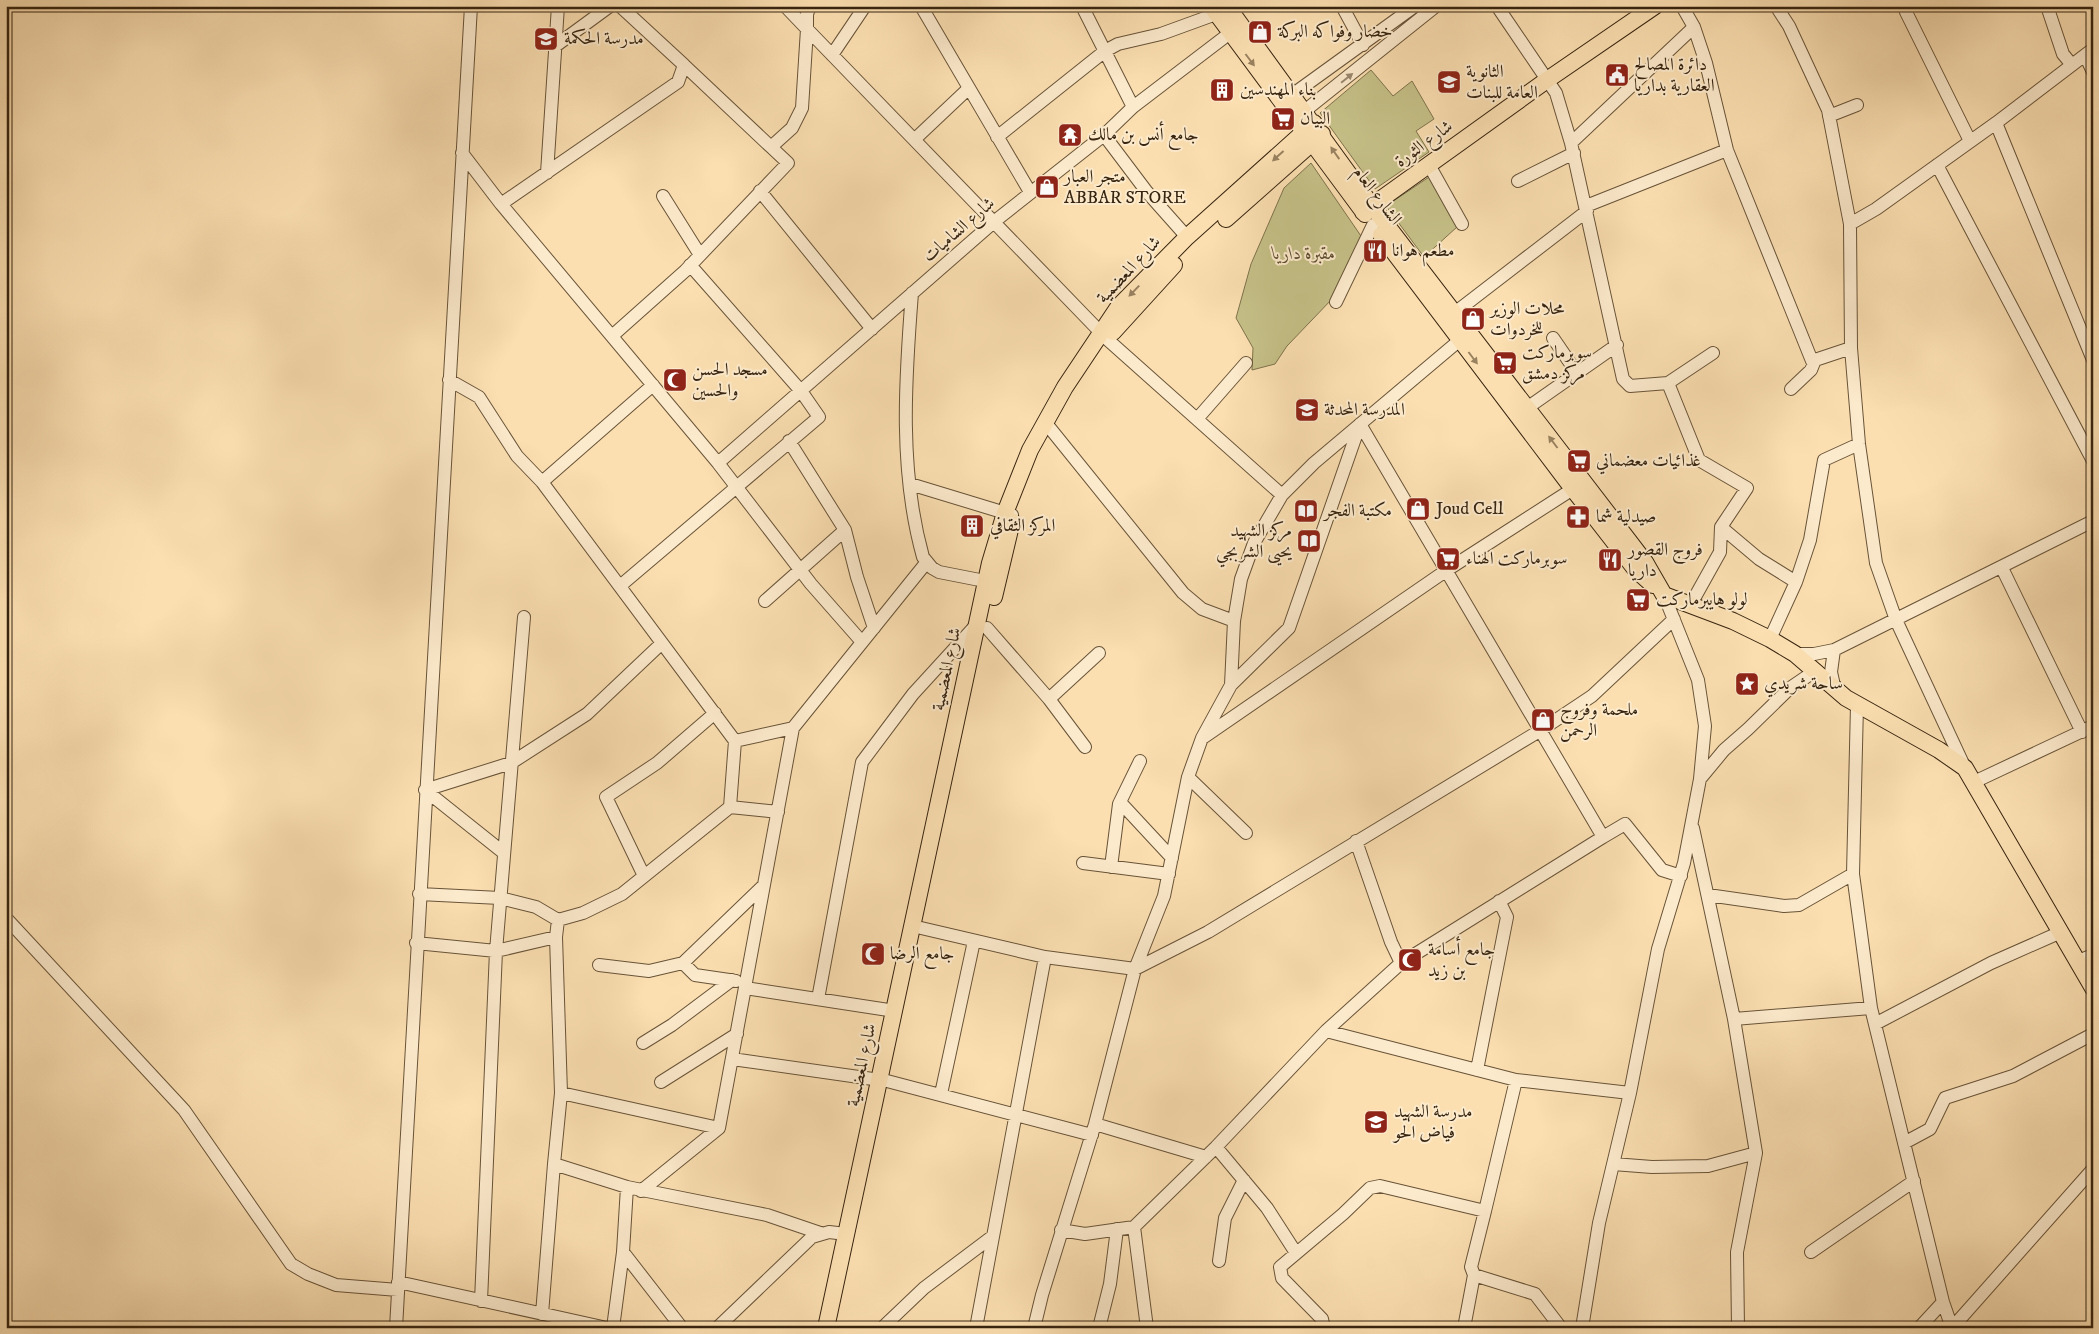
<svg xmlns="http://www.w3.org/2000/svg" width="2099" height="1334" font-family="'IM FELL DW Pica',Amiri,serif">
<rect width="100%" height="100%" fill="#fbdfb1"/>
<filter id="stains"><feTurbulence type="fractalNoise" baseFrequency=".004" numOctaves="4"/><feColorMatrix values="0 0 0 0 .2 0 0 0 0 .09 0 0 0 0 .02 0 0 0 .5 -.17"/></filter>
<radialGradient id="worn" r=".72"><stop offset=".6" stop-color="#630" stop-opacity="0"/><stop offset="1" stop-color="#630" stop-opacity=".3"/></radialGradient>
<path fill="#c5c087" stroke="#7e724c" d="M1371,70L1393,96L1412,81L1434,119L1416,131L1429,152L1375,189L1320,113Z
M1311,163L1361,236L1333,298L1287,346L1275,364L1252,370L1253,348L1236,318L1251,264L1284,188Z
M1432,175L1457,227L1424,257L1386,206Z"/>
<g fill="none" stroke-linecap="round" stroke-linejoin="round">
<defs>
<path id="minor" d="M810,6L807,14V29L1108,340L1282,495
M921,6L1030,192
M1082,6L1133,107
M1342,6L1363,45
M1497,6L1556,93L1571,143L1623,379L1630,386L1668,383L1699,460L1747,488L1721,527L1759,559L1796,582
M1682,6L1694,27L1706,63L1727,150L1812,361L1851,348
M1776,6L1789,26L1828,110L1850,224L1851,348L1859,444L1876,563L1896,620L1965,768
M1905,6L1906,12L1970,141
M2047,6L2063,54L2072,65
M554,47L610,6
M832,55L865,6
M2085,55L2093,72
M684,65L771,147
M1285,100L1415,6
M1829,116L1857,105
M1297,117L1436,6
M1996,123L2093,360
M1104,135L1147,192L1187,237
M997,137L1105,51L1118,44L1161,34L1216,14
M915,139L969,88
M1571,143L1694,27
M462,153L501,204L718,463L811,584L862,642
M1429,165L1462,224
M1937,165L2093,461
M547,173L558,6
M1518,181L1574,153
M760,191L872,329
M663,196L700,255
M501,204L678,82L684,65L620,6
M1586,206L1727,150
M1850,224L1876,209L1996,123L2093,49
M912,293C905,381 899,471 923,557L932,568L939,572L995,583
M1336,302L1373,225
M1448,318L1587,211
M612,336L685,271L788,163L771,147L792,128L802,108L807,29L785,6
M1553,338L1577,373
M449,380L479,397L517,456L542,482L735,741L730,807L778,812
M1668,383L1713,353
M1791,389L1811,370L1815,360
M1527,408L1617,345
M1197,419L1246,363
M1049,427L1183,593L1202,609L1234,621
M789,441L845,530L857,577L874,628
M718,463L995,221L1104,135L1133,107L1230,33
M542,482L653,385
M910,484L1012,515
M2002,568L2082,732
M620,586L819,417L801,391L690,265
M1664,595L1698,680L1705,726L1700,779
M765,601L845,530
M1691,604L1720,552L1721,527
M987,628L1049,699L1085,747
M1770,639L1796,582L1810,540L1824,460L1859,444
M1795,654H1814L1834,650
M1231,685L1289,628L1360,424
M1835,690L1831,672L1834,650L2093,521
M1049,699L1099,653
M1857,705L1853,874L1871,1008L1943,1302L1952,1328
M1204,737L1447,570L1579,485
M735,741L793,728L926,563
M1188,777L1246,833
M1974,782L2093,726
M425,790L511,763L587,714L662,643
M425,790L504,853
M1120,802L1172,858
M1693,828L1734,1019L1756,1153L1737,1252L1738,1328
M1603,837L1625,824L1662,870L1681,876
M1356,841L1391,942L1401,963
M1083,863L1169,874
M1111,867L1119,804L1140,761
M644,876L606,797L657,763L715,713
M419,894L500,898L536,907L558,920L583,913L622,894L730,807
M1708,895L1784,906L1799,905L1853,874
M6,918L184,1110L291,1264L308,1274L336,1285L398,1290
M558,920L556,937L561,1093L554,1164L627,1187L767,1215L820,1233
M921,928L1045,957L1135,969L1208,932L1541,730L1592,696L1674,619
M416,943L496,951L556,937
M2078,961L2093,955
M683,963L695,975L736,981
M599,965L649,971L683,963L764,885
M745,988L895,1011
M818,999L862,762L913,694L977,624
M1734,1019L1871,1008
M1875,1024L1991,963L2061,932
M1326,1031L1516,1080
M643,1043L672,1025L732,980
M732,1059L887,1081L1092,1135
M1477,1070L1507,917L1499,901
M661,1082L737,1034
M561,1093L719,1128
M941,1094L974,941
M1095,1124L1206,1157
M1904,1143L1930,1129L1945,1098L2013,1076L2093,1034
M1216,1147L1267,1208L1296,1253
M1613,1164L1652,1167L1708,1166L1756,1153
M641,1191L719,1128L793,728
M1485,1211L1471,1267L1474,1275L1535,1294L1561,1328
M1134,1227L1147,1328
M1061,1230L1085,1234L1134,1227L1216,1147L1326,1031L1401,963L1603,837L1360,424
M623,1252L682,1328
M1811,1252L1914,1181
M1219,1261L1225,1218L1244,1180
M398,1282L607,1328
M481,1301L496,951L524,617
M542,1314L554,1164
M396,1328L471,6
M613,1328L623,1252L627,1187
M717,1328L812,1237L829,1232L846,1234
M882,1328L924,1288L993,1236
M976,1328L1045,957
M1034,1328L1042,1295L1095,1124L1135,969L1164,896L1188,777L1202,738L1231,685L1234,621L1241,579L1254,543L1282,495L1314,463L1467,334
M1099,1328L1110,1284L1117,1229
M1324,1328L1322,1319L1282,1278L1280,1267L1343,1214L1370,1188L1380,1186L1485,1211L1516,1080L1630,1093
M1464,1328L1474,1275
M1582,1328L1599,1223L1630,1093L1658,949L1684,863L1700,779L1724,750L1748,729L1790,688L1815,671
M1919,1328L1943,1302
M1952,1328L2093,1169"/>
<path id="major" d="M1211,6L1365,214
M1227,6L1372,206L1645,562L1664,595L1733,621L1770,639L1795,654L1846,698L1939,750L1965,768L2093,988
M1363,212L1547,80L1655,6
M1226,219L1322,134
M1381,235L1573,489L1636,570L1653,585
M1113,332L1174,265
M994,597L1012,521
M826,1328L990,563L1005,513L1030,450L1065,387L1119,306L1187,237L1314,123"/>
</defs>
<use href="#minor" stroke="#685338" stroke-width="14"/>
<use href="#major" stroke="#372410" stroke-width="18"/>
<use href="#minor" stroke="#fceacc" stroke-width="12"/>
<use href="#major" stroke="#fbdfb1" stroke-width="16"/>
</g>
<defs><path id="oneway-solid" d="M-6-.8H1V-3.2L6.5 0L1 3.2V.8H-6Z" transform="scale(1.25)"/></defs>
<g fill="#998260">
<use href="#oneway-solid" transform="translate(1250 60) rotate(53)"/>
<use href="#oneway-solid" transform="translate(1335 153) rotate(-125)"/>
<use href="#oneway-solid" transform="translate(1278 156) rotate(138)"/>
<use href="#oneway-solid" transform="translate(1134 291) rotate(134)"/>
<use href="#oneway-solid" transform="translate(1473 358) rotate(53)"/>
<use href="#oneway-solid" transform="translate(1553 442) rotate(-127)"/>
</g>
<use fill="#9a876e" href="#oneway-solid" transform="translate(1347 78) rotate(-39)"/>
<defs>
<symbol id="shop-square" viewBox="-11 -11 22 22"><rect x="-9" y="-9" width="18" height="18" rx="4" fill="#8f2418" stroke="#fceacc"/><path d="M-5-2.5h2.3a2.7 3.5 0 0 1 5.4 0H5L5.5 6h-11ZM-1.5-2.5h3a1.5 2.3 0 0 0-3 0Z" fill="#fff"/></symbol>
<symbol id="school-square" viewBox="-11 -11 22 22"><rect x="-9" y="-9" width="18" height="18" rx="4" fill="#8f2418" stroke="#fceacc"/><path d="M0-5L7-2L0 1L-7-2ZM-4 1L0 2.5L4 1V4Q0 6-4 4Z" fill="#fff"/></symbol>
<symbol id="civic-square" viewBox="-11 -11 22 22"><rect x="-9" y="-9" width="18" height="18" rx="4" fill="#8f2418" stroke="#fceacc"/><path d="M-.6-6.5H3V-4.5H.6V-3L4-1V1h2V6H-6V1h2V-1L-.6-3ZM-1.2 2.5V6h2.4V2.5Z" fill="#fff"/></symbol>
<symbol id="building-square" viewBox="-11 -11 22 22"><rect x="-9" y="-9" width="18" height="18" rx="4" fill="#8f2418" stroke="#fceacc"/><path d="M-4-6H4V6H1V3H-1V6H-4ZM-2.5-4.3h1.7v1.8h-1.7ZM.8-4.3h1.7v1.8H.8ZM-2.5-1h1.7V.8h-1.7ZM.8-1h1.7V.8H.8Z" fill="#fff"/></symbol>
<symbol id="supermarket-square" viewBox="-11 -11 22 22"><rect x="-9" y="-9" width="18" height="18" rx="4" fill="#8f2418" stroke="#fceacc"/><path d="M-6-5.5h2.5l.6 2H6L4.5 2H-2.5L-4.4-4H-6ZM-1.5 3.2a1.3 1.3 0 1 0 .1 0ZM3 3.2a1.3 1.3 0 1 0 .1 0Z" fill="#fff"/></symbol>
<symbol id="temple-square" viewBox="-11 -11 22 22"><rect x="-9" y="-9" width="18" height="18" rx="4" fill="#8f2418" stroke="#fceacc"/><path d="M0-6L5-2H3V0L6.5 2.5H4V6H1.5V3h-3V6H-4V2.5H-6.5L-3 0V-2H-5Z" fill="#fff"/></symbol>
<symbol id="restaurant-square" viewBox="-11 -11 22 22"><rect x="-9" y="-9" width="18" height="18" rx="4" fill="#8f2418" stroke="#fceacc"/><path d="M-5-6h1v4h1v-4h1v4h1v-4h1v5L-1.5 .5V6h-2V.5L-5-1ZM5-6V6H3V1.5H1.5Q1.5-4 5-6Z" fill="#fff"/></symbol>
<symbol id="mosque-square" viewBox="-11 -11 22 22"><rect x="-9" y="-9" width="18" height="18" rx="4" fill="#8f2418" stroke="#fceacc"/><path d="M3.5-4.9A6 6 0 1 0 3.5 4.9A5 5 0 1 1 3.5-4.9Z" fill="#fff"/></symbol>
<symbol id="library-square" viewBox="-11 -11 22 22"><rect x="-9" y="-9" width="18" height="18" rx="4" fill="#8f2418" stroke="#fceacc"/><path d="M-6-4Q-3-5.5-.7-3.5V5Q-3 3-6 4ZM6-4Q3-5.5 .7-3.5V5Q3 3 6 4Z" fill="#fff"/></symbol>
<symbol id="pharmacy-square" viewBox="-11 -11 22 22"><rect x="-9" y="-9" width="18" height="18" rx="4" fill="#8f2418" stroke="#fceacc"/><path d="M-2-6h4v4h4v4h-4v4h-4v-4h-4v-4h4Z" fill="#fff"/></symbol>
<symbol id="sight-square" viewBox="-11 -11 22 22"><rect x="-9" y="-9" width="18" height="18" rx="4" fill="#8f2418" stroke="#fceacc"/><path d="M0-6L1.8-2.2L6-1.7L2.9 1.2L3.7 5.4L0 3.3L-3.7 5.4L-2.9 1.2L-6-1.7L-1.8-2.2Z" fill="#fff"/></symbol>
</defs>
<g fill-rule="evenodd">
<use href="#shop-square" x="1246" y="18" width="28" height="28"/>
<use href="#school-square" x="532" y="25" width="28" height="28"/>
<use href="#civic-square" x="1603" y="61" width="28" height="28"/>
<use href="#school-square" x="1435" y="68" width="28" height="28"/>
<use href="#building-square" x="1208" y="76" width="28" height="28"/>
<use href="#supermarket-square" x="1269" y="105" width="28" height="28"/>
<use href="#temple-square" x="1056" y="121" width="28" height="28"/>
<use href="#shop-square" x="1033" y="173" width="28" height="28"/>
<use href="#restaurant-square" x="1361" y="237" width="28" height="28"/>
<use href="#shop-square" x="1459" y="305" width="28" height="28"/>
<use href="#supermarket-square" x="1491" y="349" width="28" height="28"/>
<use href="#mosque-square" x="661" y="366" width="28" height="28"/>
<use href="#school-square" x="1293" y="396" width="28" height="28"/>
<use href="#supermarket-square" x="1565" y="447" width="28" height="28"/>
<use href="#shop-square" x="1404" y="495" width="28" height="28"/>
<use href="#library-square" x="1292" y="497" width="28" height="28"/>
<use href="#pharmacy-square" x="1564" y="503" width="28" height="28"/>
<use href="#building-square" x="958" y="512" width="28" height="28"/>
<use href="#library-square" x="1295" y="527" width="28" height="28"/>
<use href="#supermarket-square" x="1434" y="545" width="28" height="28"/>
<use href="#restaurant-square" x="1596" y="546" width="28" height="28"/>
<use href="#supermarket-square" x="1624" y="586" width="28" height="28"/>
<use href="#sight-square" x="1733" y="670" width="28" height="28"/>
<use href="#shop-square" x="1529" y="706" width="28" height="28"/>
<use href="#mosque-square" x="859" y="940" width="28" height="28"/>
<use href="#mosque-square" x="1396" y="946" width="28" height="28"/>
<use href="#school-square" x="1362" y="1108" width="28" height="28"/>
</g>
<g text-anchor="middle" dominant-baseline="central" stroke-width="4" stroke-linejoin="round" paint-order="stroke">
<g font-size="18" fill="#372410" stroke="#fceacc" text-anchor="start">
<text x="1278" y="32">خضار وفواكه البركة</text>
<text x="564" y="39">مدرسة الحكمة</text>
<text x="1634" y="65">دائرة المصالح<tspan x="1634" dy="21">العقارية بداريا</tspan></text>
<text x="1466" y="72">الثانوية<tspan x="1466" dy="21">العامة للبنات</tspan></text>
<text x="1240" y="90">بناء المهندسين</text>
<text x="1300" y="119">البيان</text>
<text x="1088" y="135">جامع أنس بن مالك</text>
<text x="1064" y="177">متجر العبار<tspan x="1064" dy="21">ABBAR STORE</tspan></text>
<text x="1392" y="251">مطعم هوانا</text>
<text x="1490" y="309">محلات الوزير<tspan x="1490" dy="21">للخردوات</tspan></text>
<text x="1522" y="353">سوبرماركت<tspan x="1522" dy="21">مركز دمشق</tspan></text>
<text x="692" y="370">مسجد الحسن<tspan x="692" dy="21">والحسين</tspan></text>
<text x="1324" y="410">المدرسة المحدثة</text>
<text x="1596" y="461">غذائيات معضماني</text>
<text x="1436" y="509">Joud Cell</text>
<text x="1324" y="511">مكتبة الفجر</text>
<text x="1596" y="517">صيدلية شما</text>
<text x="990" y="526">المركز الثقافي</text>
<text x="1292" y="531" text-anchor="end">مركز الشهيد<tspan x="1292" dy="21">يحيى الشربجي</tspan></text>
<text x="1628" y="550">فروج القصور<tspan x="1628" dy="21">داريا</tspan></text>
<text x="1466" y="559">سوبرماركت الهناء</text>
<text x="1656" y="600">لولو هايبرماركت</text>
<text x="1764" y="684">ساحة شريدي</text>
<text x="1560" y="710">ملحمة وفروج<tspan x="1560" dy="21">الرحمن</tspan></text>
<text x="1428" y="950">جامع أسامة<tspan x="1428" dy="21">بن زيد</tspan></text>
<text x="890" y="954">جامع الرضا</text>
<text x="1394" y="1112">مدرسة الشهيد<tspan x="1394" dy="21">فياض الحو</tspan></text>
</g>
<g font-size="18" fill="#372410" stroke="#fceacc">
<text transform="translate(1424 144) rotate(-36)">شارع الثورة</text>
<text transform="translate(1377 196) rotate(53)">الشارع العام</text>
<text transform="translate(959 230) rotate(-41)">شارع الشاميات</text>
<text transform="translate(1129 270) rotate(-47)">شارع المعضمية</text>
<text transform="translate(947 669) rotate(-78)">شارع المعضمية</text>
<text transform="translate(862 1065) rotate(-78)">شارع المعضمية</text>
</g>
<g font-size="18" font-style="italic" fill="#5a4b2e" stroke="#fceacc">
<text x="1304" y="254">مقبرة داريا</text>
</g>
</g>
<rect width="2099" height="1334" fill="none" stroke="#fbdfb1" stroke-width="25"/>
<rect x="8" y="8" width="2084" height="1319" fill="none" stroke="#372410" stroke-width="2.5"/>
<rect x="12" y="12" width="2074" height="1309" fill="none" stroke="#372410"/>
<rect width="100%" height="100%" filter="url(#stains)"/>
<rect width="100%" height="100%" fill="url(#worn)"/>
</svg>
